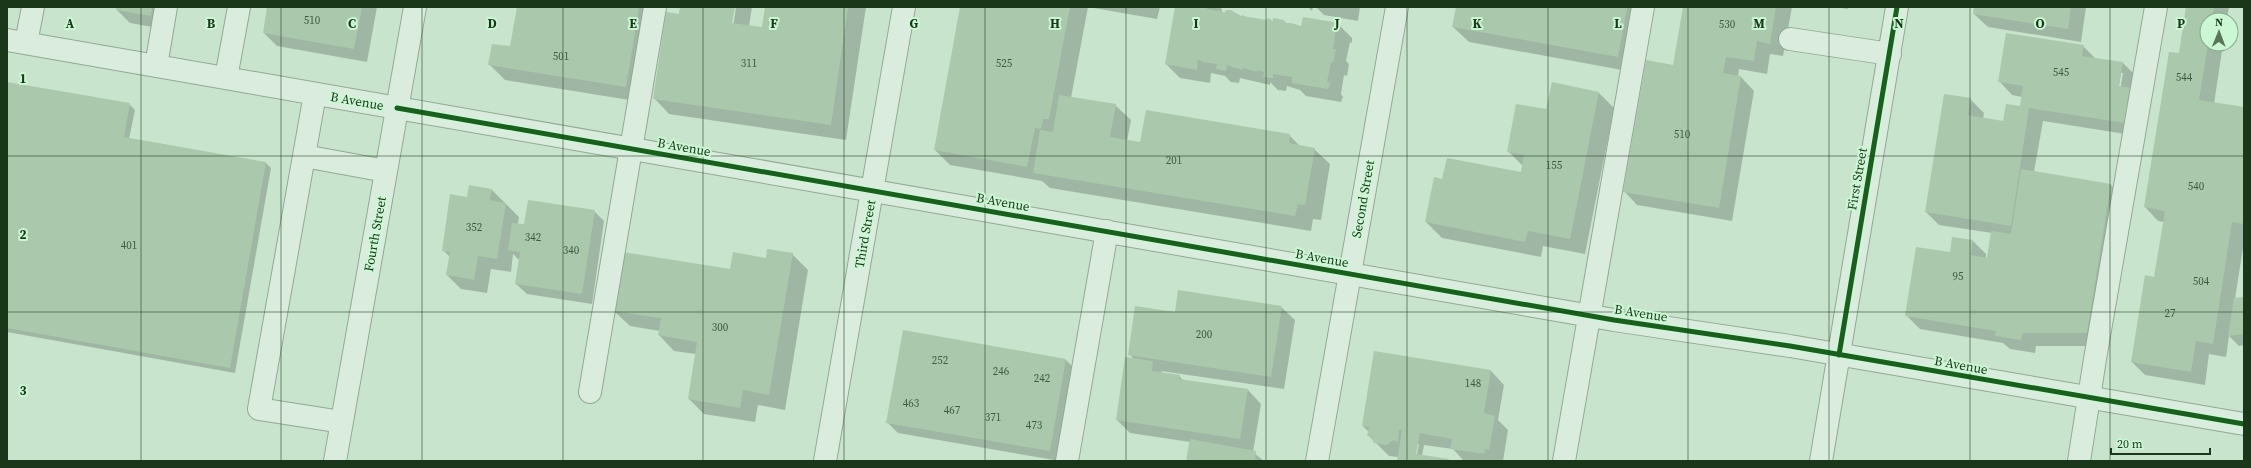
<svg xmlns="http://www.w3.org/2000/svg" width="2251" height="468" font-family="'Source Serif 4',serif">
<rect width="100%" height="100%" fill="#c8e4cd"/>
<path fill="#0003" fill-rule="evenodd" d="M117,7H167L164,29L130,23L117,10Z
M268,7H377L367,62L277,46L264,33Z
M518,7H657L642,102L505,80L489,64L511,48Z
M681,7H734L731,27L733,28L736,7H752L749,26L763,28L766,7H866L846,140L669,114L654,98Z
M961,7H1160L1157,19L1088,7L1071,98L1115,105L1131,120L1127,141L1141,144L1289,135L1300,146L1314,149L1330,164L1321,220L1313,219L1311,231L1050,188L1042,181L950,165L935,150Z
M1176,7H1220L1222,10V13L1231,11L1240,16L1274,22V19L1284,21L1288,25L1302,27L1338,24L1352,38V43L1350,42L1346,61L1349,64L1347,76L1344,75L1341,94L1343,97L1341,102L1306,96L1300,90L1287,86L1286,91L1278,90L1270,82V85L1240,78L1239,83L1231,82L1225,76L1211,73L1210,83L1180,78L1166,64Z
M1308,7H1313L1312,11Z
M1316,7H1360L1358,21L1324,15Z
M1457,7H1644L1633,72L1469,42L1453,27Z
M1684,7H1792L1783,56L1770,54L1767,74L1739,69L1738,77H1741L1754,91L1732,221L1637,205L1624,191L1674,66Z
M1835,7H1848V9Z
M1975,7H2086L2081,42L1988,27L1974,14Z
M2187,7H2229L2227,20H2207V44H2223L2214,104L2244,108V241L2235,299L2244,298V345L2239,346L2229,336L2226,357L2209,354L2205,385L2145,375L2132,362L2155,278L2164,222L2158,221L2145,207L2180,54Z
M2083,46L2096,59L2123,63L2136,76L2138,136L2043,121L2034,172L2111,185L2124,198L2100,346H2036L2035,353L2010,349L2003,343L1920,329L1906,315L1951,253L1973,241L1986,254V258L1988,259L1992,233L1939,225L1926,212L1970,99L1984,113L1983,119L2004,122L2020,107L2022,97L2012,95L1999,81ZM2121,73H2123L2120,91H2118Z
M7,83L129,104L135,110L129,139L266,163L271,168L235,373L7,332Z
M1599,93L1614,108L1585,254L1543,246L1541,257L1442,238L1426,222L1443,180L1522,173L1523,166L1508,151L1547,110Z
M492,190L519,217L518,224L525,226L594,211L604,221L592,304L527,294L516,284L519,260L513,254L511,272L491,269L487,293L461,289L447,275L450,257L443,250L468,198Z
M792,254L808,270L785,410L758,405L755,422L704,414L689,399L696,354L674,351L659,335L660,331L630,326L614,311L731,270L766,259Z
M1281,307L1295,320L1284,389L1161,371L1164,374L1179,376L1184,381L1248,390L1261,404L1253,452L1264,461H1187L1190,442L1130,433L1117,420L1134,359L1129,354L1176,314Z
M1066,360L1076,370L1060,461L898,433L887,422Z
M1491,371L1504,385L1498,420L1508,430L1503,461H1464L1453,449L1424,445L1422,456L1449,461H1398V457L1389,456L1368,435L1369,432L1363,426ZM1417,444H1419L1416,459H1414Z"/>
<path fill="#aac8ab" d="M116,7H152L151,16L116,10Z
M267,7H362L354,49L263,33Z
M517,7H639L626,87L488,65L492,44L510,46Z
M680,7H735L732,23L762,27L765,7H848L831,125L653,99L666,12L679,14Z
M960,7H1070L1049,119H1043L1041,129L1035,128L1027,167L934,150Z
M1175,7H1207V9L1218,11V10L1225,13L1226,10H1231L1241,16L1244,14L1243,16L1266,20L1268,18L1273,21V18L1284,20V23H1291L1301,26L1303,17L1339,23L1340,30L1336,29L1333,49H1336L1333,63L1331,62L1327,82H1330V84L1328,89L1292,83V77L1273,74V78L1263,77L1264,72L1257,70V72L1243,68L1242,70L1227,65L1226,71L1216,69L1217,64L1202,62V61L1198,60L1197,70L1165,64Z
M1456,7H1627L1618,57L1452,27Z
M1683,7H1776L1770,44L1757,41L1754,61L1726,57L1723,73L1741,76L1719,208L1623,192L1646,60L1673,65Z
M1974,7H2071L2068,29L1973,14Z
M2186,7H2214L2212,20H2207L2208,44L2199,100L2244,107V224L2232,222L2213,344L2196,341L2191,372L2131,362L2145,275L2154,277L2165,211L2144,207L2169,52L2179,53Z
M2006,33L2084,45L2082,56L2123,62L2119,86L2131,88L2125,123L2029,108L2011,226L1925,212L1944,94L1971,98L1968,115L2003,121L2006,104L2020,106L2023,86L1998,82Z
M7,82L130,103L124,137L266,162L230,368L7,328Z
M1552,82L1599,92L1570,239L1528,231L1525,242L1425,222L1434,177L1442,179L1447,158L1521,172L1524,155L1507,152L1516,104L1546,109Z
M1059,95L1116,104L1110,137L1140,142L1146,110L1290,134L1289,143L1315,148L1305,205L1298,204L1295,216L1033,173L1040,130L1053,132Z
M2021,169L2111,184L2087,333H2023L2021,340L1995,336L1996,331L1905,316L1916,247L1950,252L1952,237L1973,240L1971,255L1987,258L1991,231L2011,234Z
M469,185L492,189L490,200L506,203L497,259L478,256L474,280L446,275L450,252L442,251L450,194L467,197Z
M528,200L595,210L582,294L515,284L520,252L508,250L512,223L524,224Z
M767,249L793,253L769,395L743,390L740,408L688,399L697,342L658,335L661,318L613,311L623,252L730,269L733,252L766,258Z
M1178,290L1282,306L1271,377L1128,355L1135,306L1175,312Z
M2244,297V334L2228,336L2234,298Z
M903,330L1066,359L1050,451L886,423Z
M1374,351L1491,370L1484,413L1495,416L1489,450L1485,449L1484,454L1450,449L1452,439L1420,433L1416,454L1449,459L1448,461H1397L1402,430H1399L1398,442L1393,440L1387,445L1374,443L1371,436H1367L1369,427L1362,426Z
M1125,357L1153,361L1152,371L1180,375L1179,379L1248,389L1240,439L1116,420Z
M1190,439L1256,451L1255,459L1261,461H1186Z"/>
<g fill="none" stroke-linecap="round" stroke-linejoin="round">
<defs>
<path id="minor" d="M1790,39L1890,54
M7,40L1614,320L1790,346L2244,424
M26,43L33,7
M156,66L166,7
M226,78L239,7
M315,94L259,409L342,422
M304,156L386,171
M590,392L655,7
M335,461L415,7
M825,461L904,7
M1067,461L1107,231
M1317,461L1397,7
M1564,461L1643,7
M1821,461L1897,7
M2079,461L2095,359L2156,7"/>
</defs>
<use href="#minor" stroke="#92a994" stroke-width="24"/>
<use href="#minor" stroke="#daecdd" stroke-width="22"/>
<defs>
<path id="cycleway" d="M397,108L1614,320L1790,346L2244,424
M1839,355L1897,7"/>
</defs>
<use href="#cycleway" stroke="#ccf7d5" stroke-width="8"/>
<use href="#cycleway" stroke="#1b5e20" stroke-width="5"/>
</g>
<path fill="none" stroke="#1b371a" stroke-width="1" stroke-opacity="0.55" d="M141,7V461M281,7V461M422,7V461M563,7V461M703,7V461M844,7V461M985,7V461M1126,7V461M1266,7V461M1407,7V461M1548,7V461M1688,7V461M1829,7V461M1970,7V461M2110,7V461M7,156H2244M7,312H2244"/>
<g text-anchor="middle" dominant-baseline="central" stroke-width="4" stroke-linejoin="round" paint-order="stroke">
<g font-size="11" fill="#3f5b3e">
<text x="312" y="20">510</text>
<text x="1727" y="24">530</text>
<text x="561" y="56">501</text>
<text x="749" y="63">311</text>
<text x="1004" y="63">525</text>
<text x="2061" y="72">545</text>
<text x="2184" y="77">544</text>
<text x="1682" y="134">510</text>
<text x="1174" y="160">201</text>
<text x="1554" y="165">155</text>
<text x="2196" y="186">540</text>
<text x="474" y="227">352</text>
<text x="533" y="237">342</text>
<text x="129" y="245">401</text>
<text x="571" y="250">340</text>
<text x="1958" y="276">95</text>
<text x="2201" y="281">504</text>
<text x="2170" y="313">27</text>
<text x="720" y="327">300</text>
<text x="1204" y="334">200</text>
<text x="940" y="360">252</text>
<text x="1001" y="371">246</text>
<text x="1042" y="378">242</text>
<text x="1473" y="383">148</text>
<text x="911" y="403">463</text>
<text x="952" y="410">467</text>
<text x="993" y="417">371</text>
<text x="1034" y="425">473</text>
</g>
<g font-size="13" fill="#1b371a" stroke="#ccf7d5">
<text transform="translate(357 101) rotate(10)">B Avenue</text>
<text transform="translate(684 147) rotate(10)">B Avenue</text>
<text transform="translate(1857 179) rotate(-80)">First Street</text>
<text transform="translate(1363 199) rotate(-80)">Second Street</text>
<text transform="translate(1003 202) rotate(10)">B Avenue</text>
<text transform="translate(375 234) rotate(-80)">Fourth Street</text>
<text transform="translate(865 234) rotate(-80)">Third Street</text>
<text transform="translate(1322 258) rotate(10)">B Avenue</text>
<text transform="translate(1641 313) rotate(9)">B Avenue</text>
<text transform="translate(1961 365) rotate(10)">B Avenue</text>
</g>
</g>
<g font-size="13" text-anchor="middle" font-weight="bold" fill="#1b371a" stroke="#ccf7d5" stroke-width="4" stroke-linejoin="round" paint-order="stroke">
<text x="70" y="28">A</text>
<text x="211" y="28">B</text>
<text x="352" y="28">C</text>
<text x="492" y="28">D</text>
<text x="633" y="28">E</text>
<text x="774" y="28">F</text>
<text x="914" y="28">G</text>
<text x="1055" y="28">H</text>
<text x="1196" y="28">I</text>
<text x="1337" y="28">J</text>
<text x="1477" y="28">K</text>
<text x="1618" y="28">L</text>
<text x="1759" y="28">M</text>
<text x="1899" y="28">N</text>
<text x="2040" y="28">O</text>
<text x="2181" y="28">P</text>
<text x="23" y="83">1</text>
<text x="23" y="239">2</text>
<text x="23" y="395">3</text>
</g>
<rect width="2251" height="468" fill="none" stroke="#1b371a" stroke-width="16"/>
<g transform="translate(2219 32) rotate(1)"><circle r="19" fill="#ccf7d5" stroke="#85aa8a"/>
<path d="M0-3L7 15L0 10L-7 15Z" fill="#587459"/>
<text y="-6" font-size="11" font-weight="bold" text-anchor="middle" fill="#1b371a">N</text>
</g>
<path d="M2111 448v6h99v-6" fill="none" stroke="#1b371a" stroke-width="2"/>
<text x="2117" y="448" font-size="12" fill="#1b371a" stroke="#ccf7d5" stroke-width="3" paint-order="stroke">20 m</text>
</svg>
